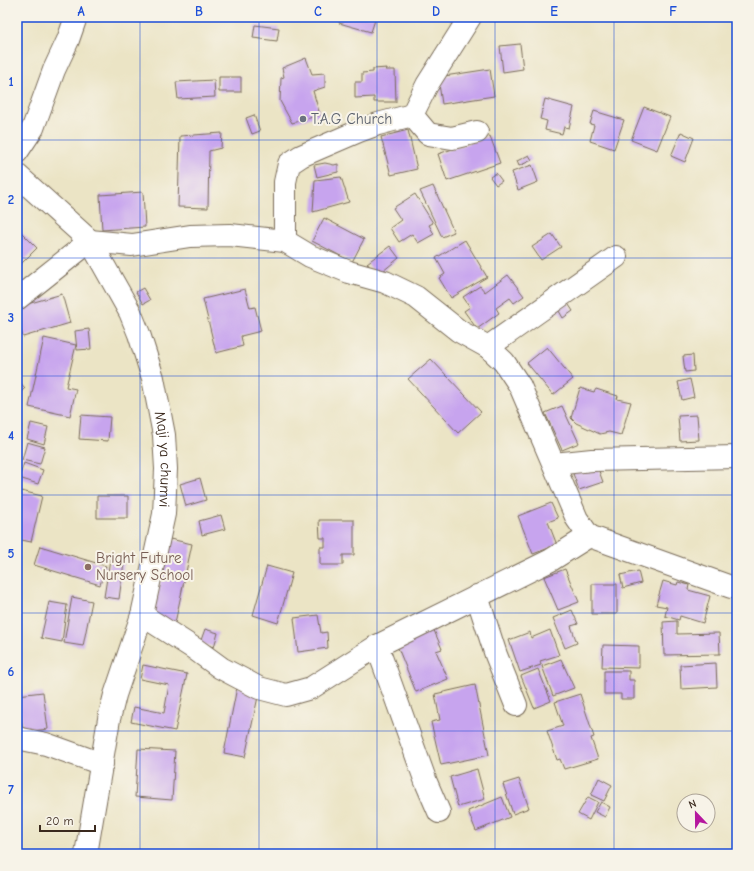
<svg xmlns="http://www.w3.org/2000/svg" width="754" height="871" font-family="'Comic Neue',sans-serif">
<rect width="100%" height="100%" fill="#f7f3e8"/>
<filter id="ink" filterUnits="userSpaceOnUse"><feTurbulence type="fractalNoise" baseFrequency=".025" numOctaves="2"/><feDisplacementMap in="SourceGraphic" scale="8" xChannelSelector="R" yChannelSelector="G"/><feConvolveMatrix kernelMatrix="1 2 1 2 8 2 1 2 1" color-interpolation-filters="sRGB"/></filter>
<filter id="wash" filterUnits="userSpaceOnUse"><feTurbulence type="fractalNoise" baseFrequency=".012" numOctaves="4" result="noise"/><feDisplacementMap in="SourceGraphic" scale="16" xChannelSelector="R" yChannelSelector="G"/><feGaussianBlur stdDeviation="0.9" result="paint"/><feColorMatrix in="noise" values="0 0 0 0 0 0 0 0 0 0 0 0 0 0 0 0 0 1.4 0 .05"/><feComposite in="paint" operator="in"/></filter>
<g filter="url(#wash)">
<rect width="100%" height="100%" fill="#ebe4c5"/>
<g id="blocks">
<path fill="#c7a4ee" d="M341,17H376L371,32L339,23Z
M255,25L279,28L277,41L253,38Z
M520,44L523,69L503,72L500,46Z
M306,58L312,74L325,73V87L313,91L320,115L292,123L280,101L281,78L284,77L282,68Z
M387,68L386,70H395L396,102H374V97L355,98V82H362V73L373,72V69Z
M490,69L494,96L442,104L438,77Z
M219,77H241V92H219Z
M214,80L215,97L178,99L176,82Z
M545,99L574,107L569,128L564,127L562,134L545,130L547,121L540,119Z
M644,107L670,117L657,150L631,140Z
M594,111L624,120L614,149L590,141L594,125L590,124Z
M254,115L260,131L252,134L246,118Z
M408,130L417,169L391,175L381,137Z
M681,132L694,138L685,162L671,156Z
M222,133L221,148L209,151L208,208L178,207L180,136Z
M490,136L500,163L447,181L438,154Z
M529,155L532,160L519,166L517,161Z
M325,163L334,165L338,164V172L317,177L314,165Z
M532,165L538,182L518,190L512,172Z
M496,173L502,181L496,185L490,177Z
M341,177L349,202L313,212L315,180Z
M433,186L454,232L442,237L420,191Z
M143,192L145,227L102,230L100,195Z
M415,194L433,223L429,225L434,234L418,243L412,234L399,242L390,228L401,220L393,208Z
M324,218L364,239L352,262L312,241Z
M17,228L37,248L17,268Z
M552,234L561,247L541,260L532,247Z
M465,240L487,277L451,298L439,278L445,274L436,258Z
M390,246L399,258L377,276L367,263Z
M508,275L524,296L514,303L510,298L496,308L499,313L477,329L464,311L470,307L463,297L480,286L485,292Z
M143,288L150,300L143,304L136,292Z
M245,289L250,308L255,307L261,331L241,336L243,346L216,353L203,299Z
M62,294L70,323L23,337L17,318V307Z
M563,296L573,311L563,318L559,311L550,317L544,309Z
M89,329L91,349L77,350L75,331Z
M44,338L76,345L66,387L76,389L70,416L29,407Z
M547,347L573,379L553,395L527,363Z
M693,355L694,371L685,372L683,356Z
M431,359L481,412L458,433L408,379Z
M17,379L25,388L17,396Z
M690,379L694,397L682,400L678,382Z
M580,388L594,392L596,389L618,396L617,399L631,402L621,435L609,432L600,434L576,423L571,418Z
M562,406L579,443L562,450L545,413Z
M81,415L110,417L108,441L79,439Z
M697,415L699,440L680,441L678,416Z
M31,423L48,427L44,444L27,439Z
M17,424L21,425L19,456H17Z
M27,442L45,447L40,464L22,460Z
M24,463L43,470L38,484L19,478Z
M596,463L603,482L579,490L572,471Z
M200,478L206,500L186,506L180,484Z
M17,490L42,496L31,542L17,539Z
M97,496H128V518H97Z
M551,503L558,518L548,522L557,545L533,554L518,516Z
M221,515L225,529L202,535L199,521Z
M319,520H354V555H343V565H320V547H325V538H320Z
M170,539L192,544L175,623L152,618Z
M40,546L106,566L100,585L34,565Z
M110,559L124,562L119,599L104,597Z
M267,566L292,573L278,623L253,615Z
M565,569L579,602L558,610L544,577Z
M638,571L641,583L623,588L620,575Z
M663,581L677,585L678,582L689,585L688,590L710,596L703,623L680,616L679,620L665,616L667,607L656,605Z
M592,584H617V614H592Z
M72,597L92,601L83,646L64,643Z
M49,602L67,605L62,642L41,638Z
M572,610L578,624L571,626L577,643L565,648L553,618Z
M318,615L321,633L327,632L328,648L298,652L294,618Z
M677,621V634L719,633L720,654L664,655L663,622Z
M433,628L442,649L436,651L448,679L416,692L396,643Z
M205,629L218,633L214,647L200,643Z
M550,630L559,655L540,661L541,665L520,672L509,640L530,632L531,638Z
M603,645L639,646V668L602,667Z
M561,659L574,688L553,696L542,666Z
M716,663L717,687L681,689L680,665Z
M143,665L187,674L175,731L131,722L134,707L164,713L169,685L140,679Z
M538,669L551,701L534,708L521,676Z
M604,671H629V680H634V699H621V694H604Z
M475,685L489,755L441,765L431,722L440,720L435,694Z
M237,687L259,692L245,757L224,753Z
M43,692L48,729L23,732L18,695Z
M580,694L594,737L591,738L598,759L564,769L560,759L557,760L547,731L563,726L555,702Z
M138,749L175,751L172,800L135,797Z
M477,769L485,799L458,807L450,777Z
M599,778L612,785L604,801L591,795Z
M519,779L529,808L513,814L503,784Z
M502,797L510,817L476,831L468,811Z
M588,797L598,802L589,820L578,814Z
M601,802L610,807L605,817L595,812Z"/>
</g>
</g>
<g filter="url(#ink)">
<use href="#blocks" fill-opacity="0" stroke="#796b58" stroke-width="1"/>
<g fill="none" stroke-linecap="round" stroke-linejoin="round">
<defs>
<g id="minor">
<path d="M412,115L428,134L452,138L477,132"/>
<path d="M17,152L33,128L54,70L68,40L76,17"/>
<path id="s1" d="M17,175L90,241L130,312L139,334L153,378L164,435L166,469L164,514L142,615L115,695L109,719L86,854"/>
<path d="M285,241V182L289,164L301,156L359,131L378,124L412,115L427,85L470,17"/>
<path d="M17,299L90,241L132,245L190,236L230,235L285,241L310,256L349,272L385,282L416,297L459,331L488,347L504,362L520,386L577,519L589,536L731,587"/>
<path d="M488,347L616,257"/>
<path d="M554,464L592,460L737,457"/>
<path d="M477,596L496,655L516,705"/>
<path d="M142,615L195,649L221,668L259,688L286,695L311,688L377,646L551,560L589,536"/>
<path d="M377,646L426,782L439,812"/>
<path d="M17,738L46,744L102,764"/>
</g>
</defs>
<use href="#minor" stroke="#796b58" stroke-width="24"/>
<use href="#minor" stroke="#fff" stroke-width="22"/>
</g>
</g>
<path fill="none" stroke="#1d4ed8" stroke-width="1" stroke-opacity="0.55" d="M140,17V854M259,17V854M377,17V854M495,17V854M614,17V854M17,140H737M17,258H737M17,376H737M17,495H737M17,613H737M17,731H737"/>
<circle fill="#6b7280" stroke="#f7f3e8" stroke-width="1.5" cx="303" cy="119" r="4"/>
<circle fill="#8d6e63" stroke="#f7f3e8" stroke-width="1.5" cx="88" cy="567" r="4"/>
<g text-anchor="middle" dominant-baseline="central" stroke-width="4" stroke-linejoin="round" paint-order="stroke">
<g font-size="15" fill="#5b616d" stroke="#f7f3e8" text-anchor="start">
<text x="311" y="119">T.A.G Church</text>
</g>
<g font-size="15" fill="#3b2a1e" stroke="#f7f3e8">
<text stroke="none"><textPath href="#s1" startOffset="332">Maji ya chumvi</textPath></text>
</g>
<g font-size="15" fill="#785e54" stroke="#f7f3e8" text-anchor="start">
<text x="96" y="558">Bright Future<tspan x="96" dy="17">Nursery School</tspan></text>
</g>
</g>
<rect width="754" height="871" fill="none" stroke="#f7f3e8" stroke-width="44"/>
<g transform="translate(696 813) rotate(338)"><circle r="19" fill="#f7f3e8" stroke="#aca397"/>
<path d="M0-3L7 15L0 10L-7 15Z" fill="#b5179e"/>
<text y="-6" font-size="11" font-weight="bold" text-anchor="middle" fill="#3b2a1e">N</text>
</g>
<path d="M40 825v6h55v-6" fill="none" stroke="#3b2a1e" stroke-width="2"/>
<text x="46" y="825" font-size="12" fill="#3b2a1e" stroke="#f7f3e8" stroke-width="3" paint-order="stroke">20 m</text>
<rect x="22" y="22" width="710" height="827" fill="none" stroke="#1d4ed8" stroke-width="1.5"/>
<g font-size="13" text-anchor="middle" font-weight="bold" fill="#1d4ed8">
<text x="81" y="16">A</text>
<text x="199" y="16">B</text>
<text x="318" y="16">C</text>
<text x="436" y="16">D</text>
<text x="554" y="16">E</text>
<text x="673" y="16">F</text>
<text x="11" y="86">1</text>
<text x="11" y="204">2</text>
<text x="11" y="322">3</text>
<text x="11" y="440">4</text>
<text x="11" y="558">5</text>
<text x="11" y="676">6</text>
<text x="11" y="794">7</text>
</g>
</svg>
